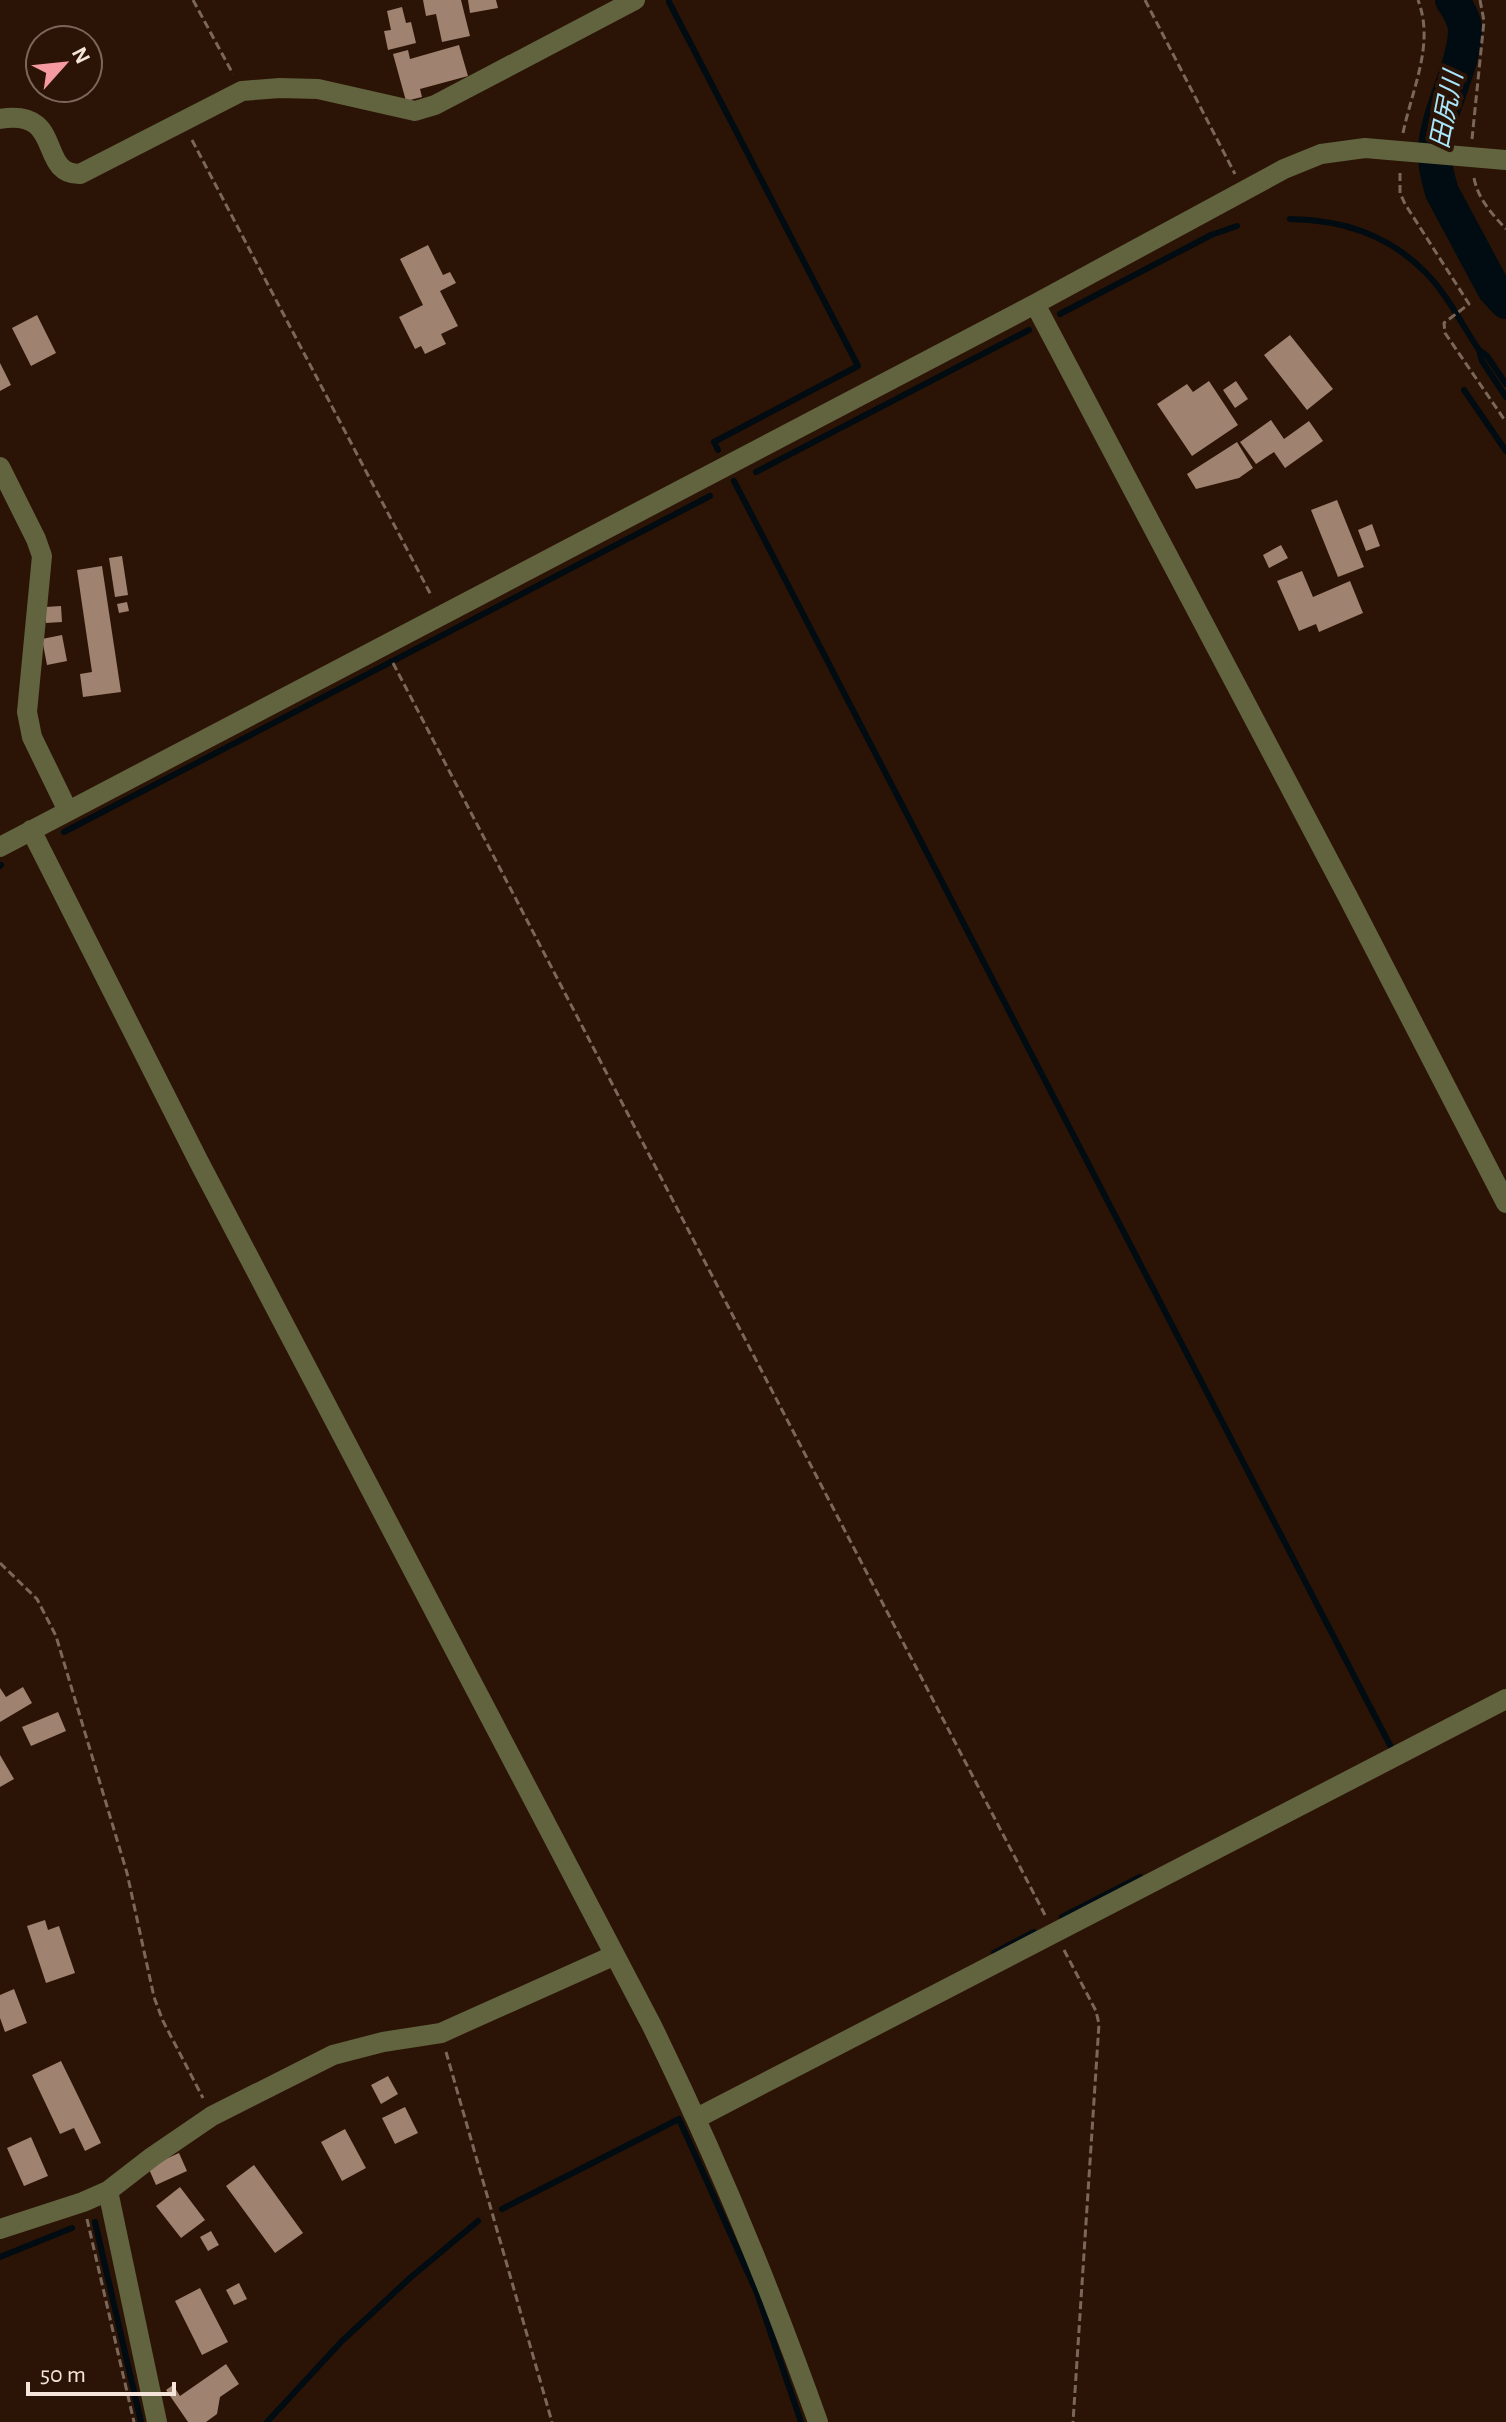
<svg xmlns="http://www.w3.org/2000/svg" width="1506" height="2422" font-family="'Alegreya Sans','Noto Sans JP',sans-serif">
<rect width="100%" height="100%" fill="#2b1405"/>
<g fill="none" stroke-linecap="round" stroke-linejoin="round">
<path stroke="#000b12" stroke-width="6" d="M669,2L858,366L714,442L718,450
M1290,219C1342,220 1388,234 1426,273C1447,294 1462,325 1479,350L1487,356L1506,384
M1060,314L1211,235L1237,226
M1479,350L1482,361L1506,397
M1464,390L1506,451
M756,472L1029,330
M734,481L1392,1749
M64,832L710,496
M0,866L1,865
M1062,1917L1140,1877
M994,1953L1034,1932
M502,2209L679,2119L757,2293L801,2422
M95,2222L141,2422
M0,2257L72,2228
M267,2422L342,2341L410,2278L478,2221"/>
<path stroke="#000b12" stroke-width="34" d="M1452,0C1457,7 1464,19 1465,28C1466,63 1437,111 1435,149C1434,164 1438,178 1442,192L1494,289L1506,302"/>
</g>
<path fill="#9f826f" d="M423,0H461L470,36L442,42L436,14L426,16Z
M468,0H496L498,8L470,13Z
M402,7L406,23L411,22L416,43L388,50L384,31L391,30L387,11Z
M459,45L468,76L420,89L422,97L406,101L393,54L408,50L410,59Z
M428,245L443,275L450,272L456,283L440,291L458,326L441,334L446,344L425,354L421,346L415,349L399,317L423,305L400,259Z
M37,315L56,353L31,366L12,328Z
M1290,335L1333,389L1307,410L1264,355Z
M0,363L11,385L0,391Z
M1209,381L1238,425L1192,456L1157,404L1187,384L1193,392Z
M1236,381L1248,399L1235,408L1223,390Z
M1271,420L1284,439L1309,421L1323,441L1285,468L1274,452L1256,464L1240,442Z
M1237,442L1253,468L1239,478L1196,489L1187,474Z
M1337,500L1364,567L1338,577L1311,510Z
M1372,524L1380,546L1366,551L1358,530Z
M1281,545L1288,558L1269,568L1263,555Z
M122,556L128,595L115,597L109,558Z
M102,566L121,692L83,697L80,674L92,672L77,570Z
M1302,571L1313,597L1350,581L1363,613L1319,632L1316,624L1299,631L1277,581Z
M127,602L129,611L119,613L117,604Z
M61,606L62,622L46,623L45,607Z
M62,635L67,661L47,665L42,639Z
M23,1687L32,1703L0,1722V1688L6,1697Z
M58,1712L66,1731L31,1746L22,1727Z
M0,1755L14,1779L0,1787Z
M45,1920L48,1930L59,1926L75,1973L46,1983L27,1926Z
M14,1989L27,2023L5,2032L0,2018V1995Z
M61,2061L101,2143L85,2151L74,2128L60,2134L32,2075Z
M388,2076L398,2094L381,2104L371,2085Z
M405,2107L418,2133L395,2144L382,2118Z
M345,2129L366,2168L342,2181L321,2142Z
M31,2137L48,2176L24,2186L7,2148Z
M179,2153L187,2171L156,2185L148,2167Z
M254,2165L303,2233L275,2253L226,2186Z
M180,2187L205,2220L181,2238L156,2206Z
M211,2231L219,2245L208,2251L200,2237Z
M239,2283L247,2299L234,2305L226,2290Z
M200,2288L228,2342L202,2355L175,2301Z
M226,2364L239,2384L220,2397L217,2414L206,2422H188L166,2390L173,2385L180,2396Z"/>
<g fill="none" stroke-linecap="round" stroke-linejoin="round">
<path stroke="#7b6759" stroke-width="3" stroke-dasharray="8 4" stroke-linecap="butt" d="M193,0L233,74
M1145,0L1235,174
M1403,133C1412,89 1435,44 1418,0
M1472,139L1484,21L1480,0
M192,140L432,597
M1400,173V193L1405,204L1469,304L1444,323L1445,333L1506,422
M1474,178C1478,199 1492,214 1506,229
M393,663L1045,1915
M0,1563L37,1599L56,1636L127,1873L154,1997L163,2021L203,2098
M1064,1950L1096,2011L1099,2024L1073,2422
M446,2052L552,2422
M87,2219L134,2422"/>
<path stroke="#62633f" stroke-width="20" d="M0,119C65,108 37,175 80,174L242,91L280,88L318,89L415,111L435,105L635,0
M1035,304L1347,895L1506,1203
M0,467L36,539L42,556L27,712L32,737L68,811
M31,830L199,1162L651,2024C715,2154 769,2285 818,2422
M0,847L1035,304L1284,169L1321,154L1365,148L1506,160
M697,2118L1506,1699
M108,2191L157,2422
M0,2229L83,2202L108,2191L152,2157L212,2116L333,2055L383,2042L441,2033L615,1955"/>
</g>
<g text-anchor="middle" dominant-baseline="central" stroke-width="8" stroke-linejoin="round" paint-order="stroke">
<g font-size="26" font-style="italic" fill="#a8e7fd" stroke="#2b1405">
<text transform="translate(1447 110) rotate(-79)">田尻川</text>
</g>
</g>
<g transform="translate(64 64) rotate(63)"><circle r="38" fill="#2b1405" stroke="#7b675a" stroke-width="2"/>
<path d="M0-6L14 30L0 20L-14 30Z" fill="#f49aa0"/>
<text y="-12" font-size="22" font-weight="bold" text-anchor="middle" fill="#f4e4da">N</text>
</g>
<path d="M28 2382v12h146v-12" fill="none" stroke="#f4e4da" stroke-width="4"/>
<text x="40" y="2382" font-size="24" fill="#f4e4da" stroke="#2b1405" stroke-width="6" paint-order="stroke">50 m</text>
</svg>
